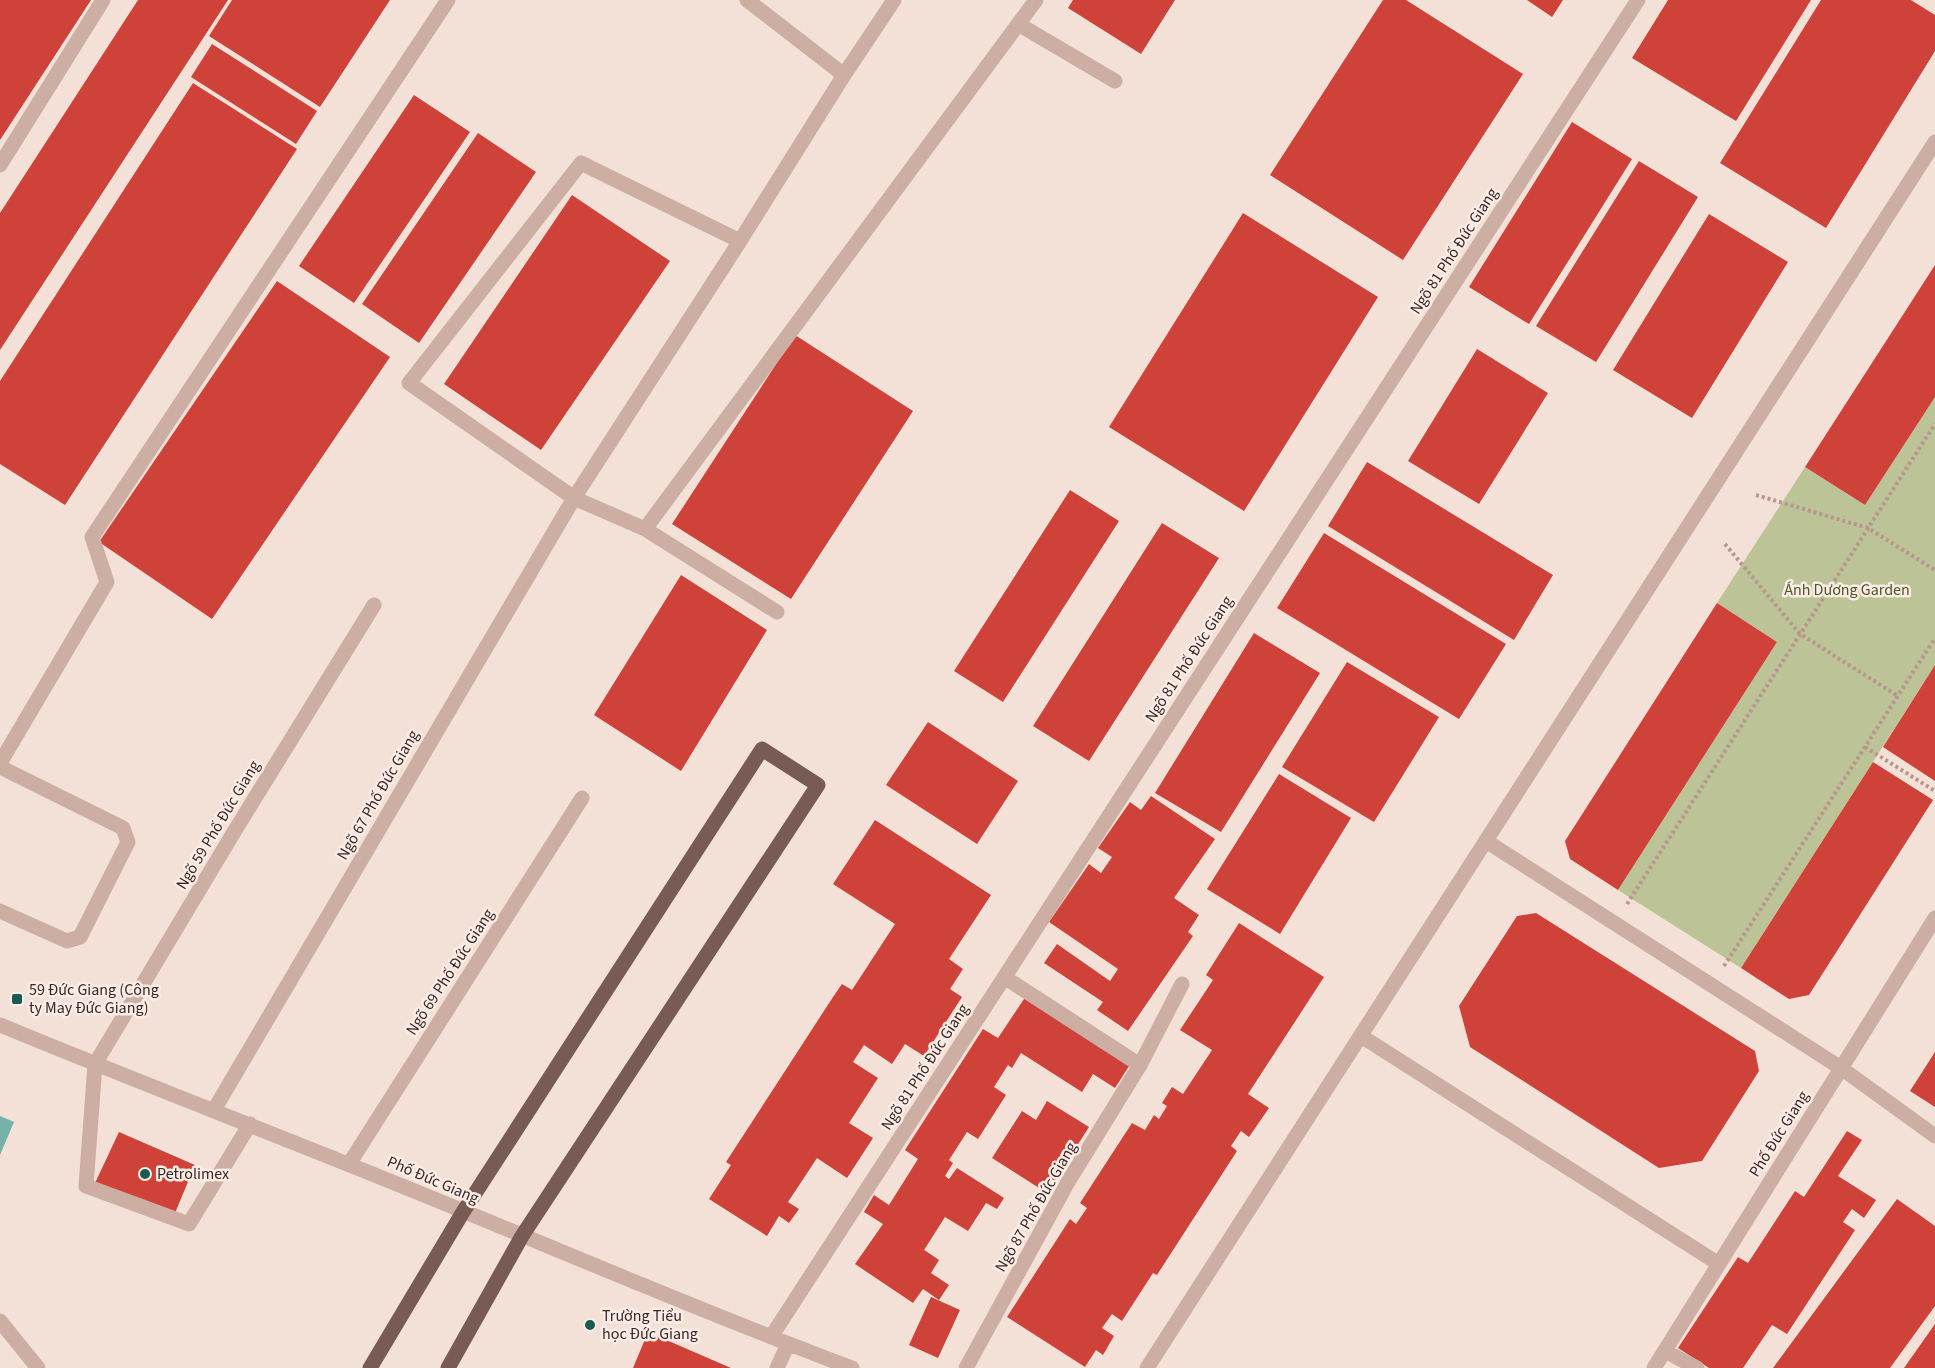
<svg xmlns="http://www.w3.org/2000/svg" width="1935" height="1368" font-family="'Source Sans 3',sans-serif">
<rect width="100%" height="100%" fill="#f3e1d8"/>
<path fill="#bcc397" d="M1935,397V665L1741,968L1618,890L1777,642L1717,603L1805,467L1865,505Z"/>
<path fill="#75b2a9" d="M0,1116L14,1122L0,1155Z"/>
<path fill="#cf423a" d="M0,0H91L0,140Z
M138,0H228L0,350V213Z
M232,0H390L320,107L209,36Z
M1073,0H1175L1141,54L1068,8Z
M1383,0H1406L1523,74L1403,260L1270,175Z
M1527,0H1563L1552,17Z
M1668,0H1811L1736,121L1632,58Z
M1821,0H1911L1935,15V51L1826,228L1720,163Z
M212,44L317,111L296,144L191,77Z
M193,83L297,149L65,505L0,464V381Z
M414,95L470,132L354,303L299,266Z
M1572,122L1632,159L1529,324L1469,287Z
M478,133L536,172L419,343L362,304Z
M1639,161L1698,197L1596,362L1536,326Z
M572,195L670,261L541,450L444,384Z
M1243,213L1378,297L1244,511L1109,427Z
M1709,214L1788,262L1692,418L1613,370Z
M1935,265V397L1865,505L1805,467Z
M277,281L390,357L212,619L99,542Z
M795,335L913,411L791,599L672,524Z
M1477,349L1548,393L1479,504L1408,461Z
M1367,462L1553,575L1514,640L1328,526Z
M1070,490L1119,521L1003,702L954,671Z
M1162,523L1219,558L1089,761L1033,726Z
M1324,533L1506,644L1459,719L1277,608Z
M681,575L767,630L681,771L594,715Z
M1717,603L1777,642L1618,890L1570,859L1565,841Z
M1254,633L1320,673L1221,832L1155,793Z
M1347,662L1439,717L1374,822L1282,767Z
M1935,665V781L1883,747Z
M928,722L1018,781L977,844L886,785Z
M1873,762L1933,800L1809,995L1789,999L1741,968Z
M1279,774L1351,818L1280,934L1207,889Z
M1151,796L1215,839L1174,898L1199,915L1188,932L1193,936L1128,1031L1097,1010L1103,1002L1044,963L1057,944L1110,981L1118,969L1049,922L1089,864L1101,873L1112,857L1098,848L1130,802L1141,810Z
M875,820L991,895L949,959L963,969L950,989L962,997L924,1056L905,1044L892,1064L864,1045L853,1062L878,1078L849,1123L873,1138L847,1178L817,1158L788,1202L799,1209L789,1223L779,1216L767,1236L709,1199L731,1165L726,1162L833,997L842,984L852,990L895,924L833,884Z
M1536,913L1755,1051L1759,1071L1702,1161L1659,1168L1470,1047L1459,1006L1517,916Z
M1239,923L1324,977L1248,1094L1269,1108L1249,1137L1241,1131L1231,1146L1237,1151L1157,1275L1153,1273L1122,1321L1112,1314L1102,1328L1114,1336L1103,1355L1096,1350L1085,1367L1007,1317L1070,1219L1076,1224L1087,1208L1080,1203L1132,1123L1145,1130L1154,1115L1159,1119L1167,1106L1162,1103L1172,1087L1183,1094L1212,1050L1180,1030L1213,980L1206,975Z
M1026,996L1131,1063L1115,1088L1093,1074L1082,1092L1021,1053L1012,1068L1008,1065L994,1087L1006,1095L978,1139L967,1132L949,1160L953,1163L945,1176L949,1179L957,1168L1004,1198L997,1209L986,1203L968,1231L945,1217L924,1250L917,1245L939,1260L931,1273L949,1285L939,1300L923,1289L913,1303L855,1264L883,1224L864,1212L874,1195L889,1205L918,1159L905,1150L983,1029L998,1038Z
M1935,1052V1107L1910,1091Z
M1047,1101L1089,1127L1047,1193L992,1158L1022,1111L1036,1120Z
M1847,1131L1862,1140L1838,1176L1876,1200L1864,1218L1852,1209L1843,1222L1855,1230L1787,1334L1772,1325L1743,1368H1709L1678,1348L1738,1257L1748,1263L1795,1191L1804,1197Z
M119,1132L195,1165L175,1213L95,1183Z
M1897,1199L1935,1226V1306L1890,1368H1773Z
M931,1297L960,1310L938,1358L909,1345Z
M1935,1324V1368H1904Z
M648,1332L731,1368H633Z"/>
<g fill="none" stroke-linecap="round" stroke-linejoin="round">
<path stroke="#b7978d" stroke-width="4" stroke-dasharray="3 3" stroke-linecap="butt" d="M1756,495L1868,528L1935,570
M1725,544L1800,634L1898,696
M1865,747L1935,791
M1627,904L1935,424
M1724,966L1935,638"/>
<path stroke="#ccaea3" stroke-width="15" d="M747,0L844,75
M1018,24L1115,81
M0,165L103,0
M740,241L581,163L409,383L574,498L645,529L777,612
M645,529L1036,0
M0,763L107,582L92,537L448,0
M0,767L123,828L128,842L80,937L67,941L0,911
M1486,841L1841,1068L1935,1136
M1004,977L1140,1065
M0,1025C135,1081 272,1133 407,1188C555,1248 702,1312 852,1368
M1361,1036L1719,1264
M214,1110L574,498L740,241L844,75L894,0
M250,1124L189,1224L86,1186L95,1064L234,832L374,605
M349,1164L582,798
M0,1321L38,1368
M771,1337L1638,0
M1665,1351L1697,1368
M777,1368L788,1344
M966,1368L1068,1182L1140,1065L1182,984
M1147,1368L1935,142
M1654,1368L1935,918"/>
<path stroke="#795b55" stroke-width="15" d="M370,1368L463,1212L762,749L818,785L522,1236L448,1368"/>
</g>
<g fill="#185a52" stroke="#faece4" stroke-width="2">
<rect x="11" y="993" width="12" height="12" rx="3"/>
<circle cx="145" cy="1174" r="6"/>
<circle cx="590" cy="1325" r="6"/>
</g>
<g text-anchor="middle" dominant-baseline="central" stroke-width="5" stroke-linejoin="round" paint-order="stroke">
<g font-size="16" fill="#362826" stroke="#faece4">
<text transform="translate(1454 251) rotate(-57)">Ngõ 81 Phố Đức Giang</text>
<text transform="translate(1189 659) rotate(-57)">Ngõ 81 Phố Đức Giang</text>
<text transform="translate(378 795) rotate(-60)">Ngõ 67 Phố Đức Giang</text>
<text transform="translate(218 825) rotate(-59)">Ngõ 59 Phố Đức Giang</text>
<text transform="translate(450 972) rotate(-57)">Ngõ 69 Phố Đức Giang</text>
<text transform="translate(925 1067) rotate(-57)">Ngõ 81 Phố Đức Giang</text>
<text transform="translate(1779 1134) rotate(-58)">Phố Đức Giang</text>
<text transform="translate(433 1180) rotate(23)">Phố Đức Giang</text>
<text transform="translate(1036 1207) rotate(-60)">Ngõ 87 Phố Đức Giang</text>
</g>
<g font-size="16" fill="#4e5628" stroke="#faece4">
<text x="1847" y="590">Ánh Dương Garden</text>
</g>
<g font-size="16" fill="#362826" stroke="#faece4" text-anchor="start">
<text x="29" y="990">59 Đức Giang (Công<tspan x="29" dy="18">ty May Đức Giang)</tspan></text>
<text x="157" y="1174">Petrolimex</text>
<text x="602" y="1316">Trường Tiểu<tspan x="602" dy="18">học Đức Giang</tspan></text>
</g>
</g>
</svg>
